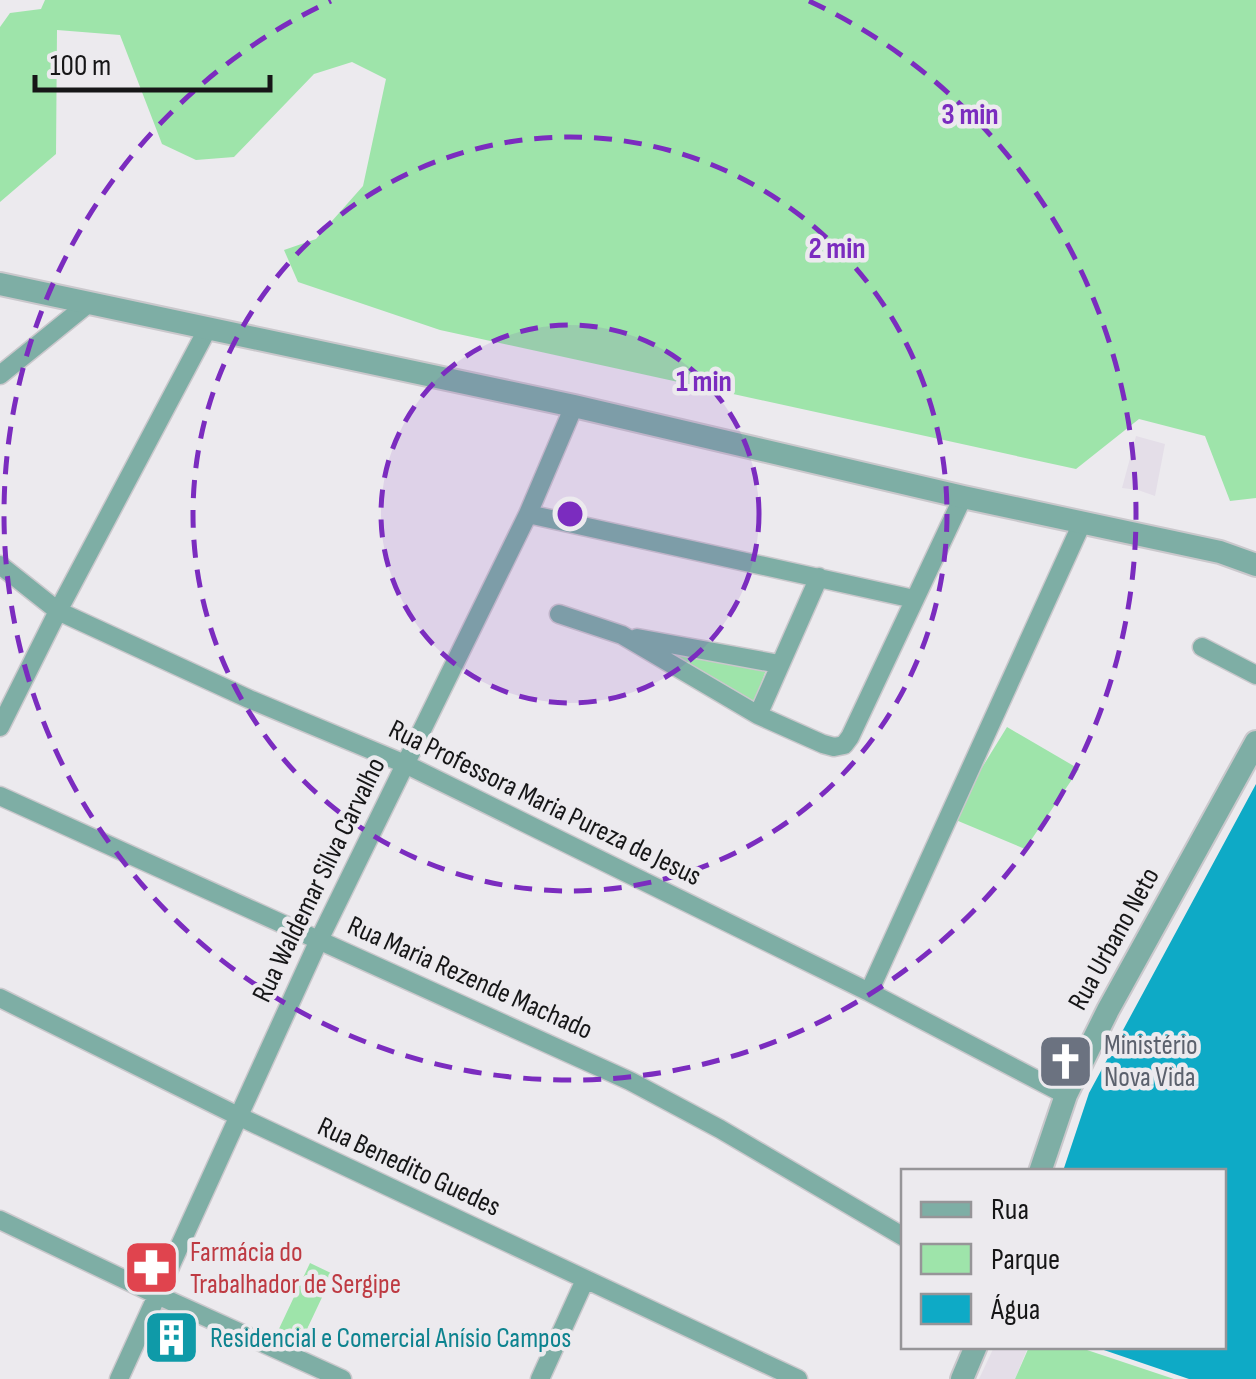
<svg xmlns="http://www.w3.org/2000/svg" width="1256" height="1379" font-family="'Sofia Sans Condensed',sans-serif">
<rect width="100%" height="100%" fill="#eceaee"/>
<path fill="#e4dee8" d="M1136,436L1165,444L1155,496L1138,490L1122,488Z
M994,1347H1028L1015,1379H979Z"/>
<path fill="#9ee4aa" d="M45,0H1256V498L1230,501L1205,436L1139,419L1076,469L440,330L298,282L284,250L316,239L363,186L386,79L352,62L314,74L234,157L196,160L162,144L120,35L57,30L56,154L0,202V27L10,13L41,9Z
M660,649L766,670L754,703Z
M1007,727L1079,769L1025,849L951,818Z
M310,1263L333,1274L300,1344L277,1333Z
M1029,1347H1078L1174,1379H1015Z"/>
<path fill="#0eaac6" d="M1256,784V1379H1189L1095,1347L1224,1346V1172L1063,1171L1089,1093Z"/>
<g fill="none" stroke-linecap="round" stroke-linejoin="round">
<defs>
<path id="minor" d="M0,375L89,303
M528,514L914,599
M0,565L58,611L249,699L405,764L869,992L1066,1095
M559,614L622,635L758,715L823,744L834,747L844,745L850,737L963,497
M637,638L779,664
M1202,647L1256,675
M758,715L819,577
M0,727L58,611L208,328
M0,796L630,1081L720,1129L904,1237
M869,992L1082,523
M0,998L238,1116L798,1379
M0,1220L157,1295L342,1379
M119,1379L319,940L528,514L574,406
M540,1379L585,1280"/>
<path id="tertiary" d="M0,284L574,406L963,497L1220,552L1256,565
M1040,1172L1066,1095L1108,1010L1256,742
M962,1379L976,1346"/>
</defs>
<use href="#minor" stroke="#cac8cc" stroke-width="21"/>
<use href="#tertiary" stroke="#cac8cc" stroke-width="26"/>
<use href="#minor" stroke="#7eaea5" stroke-width="18"/>
<use href="#tertiary" stroke="#7eaea5" stroke-width="22"/>
</g>
<circle cx="570" cy="514" r="189" fill="#7b2cbf" fill-opacity=".12"/>
<g fill="none" stroke="#7b2cbf" stroke-width="5" stroke-dasharray="18 12">
<circle cx="570" cy="514" r="189"/>
<circle cx="570" cy="514" r="377"/>
<path d="M809 1A566 566 0 1 1 331 1"/>
</g>
<defs>
<symbol id="church-square" viewBox="-11 -11 22 22"><rect x="-9" y="-9" width="18" height="18" rx="4" fill="#6b7280" stroke="#eceaee"/><path d="M-1.2-6h2.4v3.5h3.3v2.4h-3.3V6h-2.4V-.1h-3.3v-2.4h3.3Z" fill="#fff"/></symbol>
<symbol id="pharmacy-square" viewBox="-11 -11 22 22"><rect x="-9" y="-9" width="18" height="18" rx="4" fill="#e0444e" stroke="#eceaee"/><path d="M-2-6h4v4h4v4h-4v4h-4v-4h-4v-4h4Z" fill="#fff"/></symbol>
<symbol id="building-square" viewBox="-11 -11 22 22"><rect x="-9" y="-9" width="18" height="18" rx="4" fill="#0f9aa8" stroke="#eceaee"/><path d="M-4-6H4V6H1V3H-1V6H-4ZM-2.5-4.3h1.7v1.8h-1.7ZM.8-4.3h1.7v1.8H.8ZM-2.5-1h1.7V.8h-1.7ZM.8-1h1.7V.8H.8Z" fill="#fff"/></symbol>
</defs>
<g fill-rule="evenodd">
<use href="#church-square" x="1034" y="1030" width="63" height="63"/>
<use href="#pharmacy-square" x="120" y="1236" width="63" height="63"/>
<use href="#building-square" x="140" y="1306" width="63" height="63"/>
</g>
<g text-anchor="middle" dominant-baseline="central" stroke-width="9" stroke-linejoin="round" paint-order="stroke">
<g font-size="28" fill="#161617" stroke="#eceaee">
<text transform="translate(545 803) rotate(26)">Rua Professora Maria Pureza de Jesus</text>
<text transform="translate(319 880) rotate(-64)">Rua Waldemar Silva Carvalho</text>
<text transform="translate(1114 939) rotate(-61)">Rua Urbano Neto</text>
<text transform="translate(470 978) rotate(24)">Rua Maria Rezende Machado</text>
<text transform="translate(409 1167) rotate(25)">Rua Benedito Guedes</text>
</g>
<g font-size="28" fill="#5b616d" stroke="#eceaee" text-anchor="start">
<text x="1104" y="1045">Ministério<tspan x="1104" dy="32">Nova Vida</tspan></text>
</g>
<g font-size="28" fill="#be3a42" stroke="#eceaee" text-anchor="start">
<text x="190" y="1252">Farmácia do<tspan x="190" dy="32">Trabalhador de Sergipe</tspan></text>
</g>
<g font-size="28" fill="#0d838f" stroke="#eceaee" text-anchor="start">
<text x="210" y="1338">Residencial e Comercial Anísio Campos</text>
</g>
</g>
<circle cx="570" cy="514" r="15" fill="#7b2cbf" stroke="#eceaee" stroke-width="5"/>
<g font-size="30" text-anchor="middle" font-weight="bold" fill="#7b2cbf" stroke="#eceaee" stroke-width="9" stroke-linejoin="round" paint-order="stroke">
<text x="970" y="124">3 min</text>
<text x="837" y="258">2 min</text>
<text x="704" y="391">1 min</text>
</g>
<rect x="901" y="1169" width="325" height="180" fill="#eceaee" stroke="#969598" stroke-width="2.5"/>
<rect x="921" y="1202" width="50" height="15" fill="#7eaea5" stroke="#969598" stroke-width="2.5"/>
<text x="991" y="1219" font-size="30" fill="#161617">Rua</text>
<rect x="921" y="1244" width="50" height="30" fill="#9ee4aa" stroke="#969598" stroke-width="2.5"/>
<text x="991" y="1269" font-size="30" fill="#161617">Parque</text>
<rect x="921" y="1294" width="50" height="30" fill="#0eaac6" stroke="#969598" stroke-width="2.5"/>
<text x="991" y="1319" font-size="30" fill="#161617">Água</text>
<path d="M35 75v15h235v-15" fill="none" stroke="#161617" stroke-width="5"/>
<text x="50" y="75" font-size="30" fill="#161617" stroke="#eceaee" stroke-width="8" paint-order="stroke">100 m</text>
</svg>
